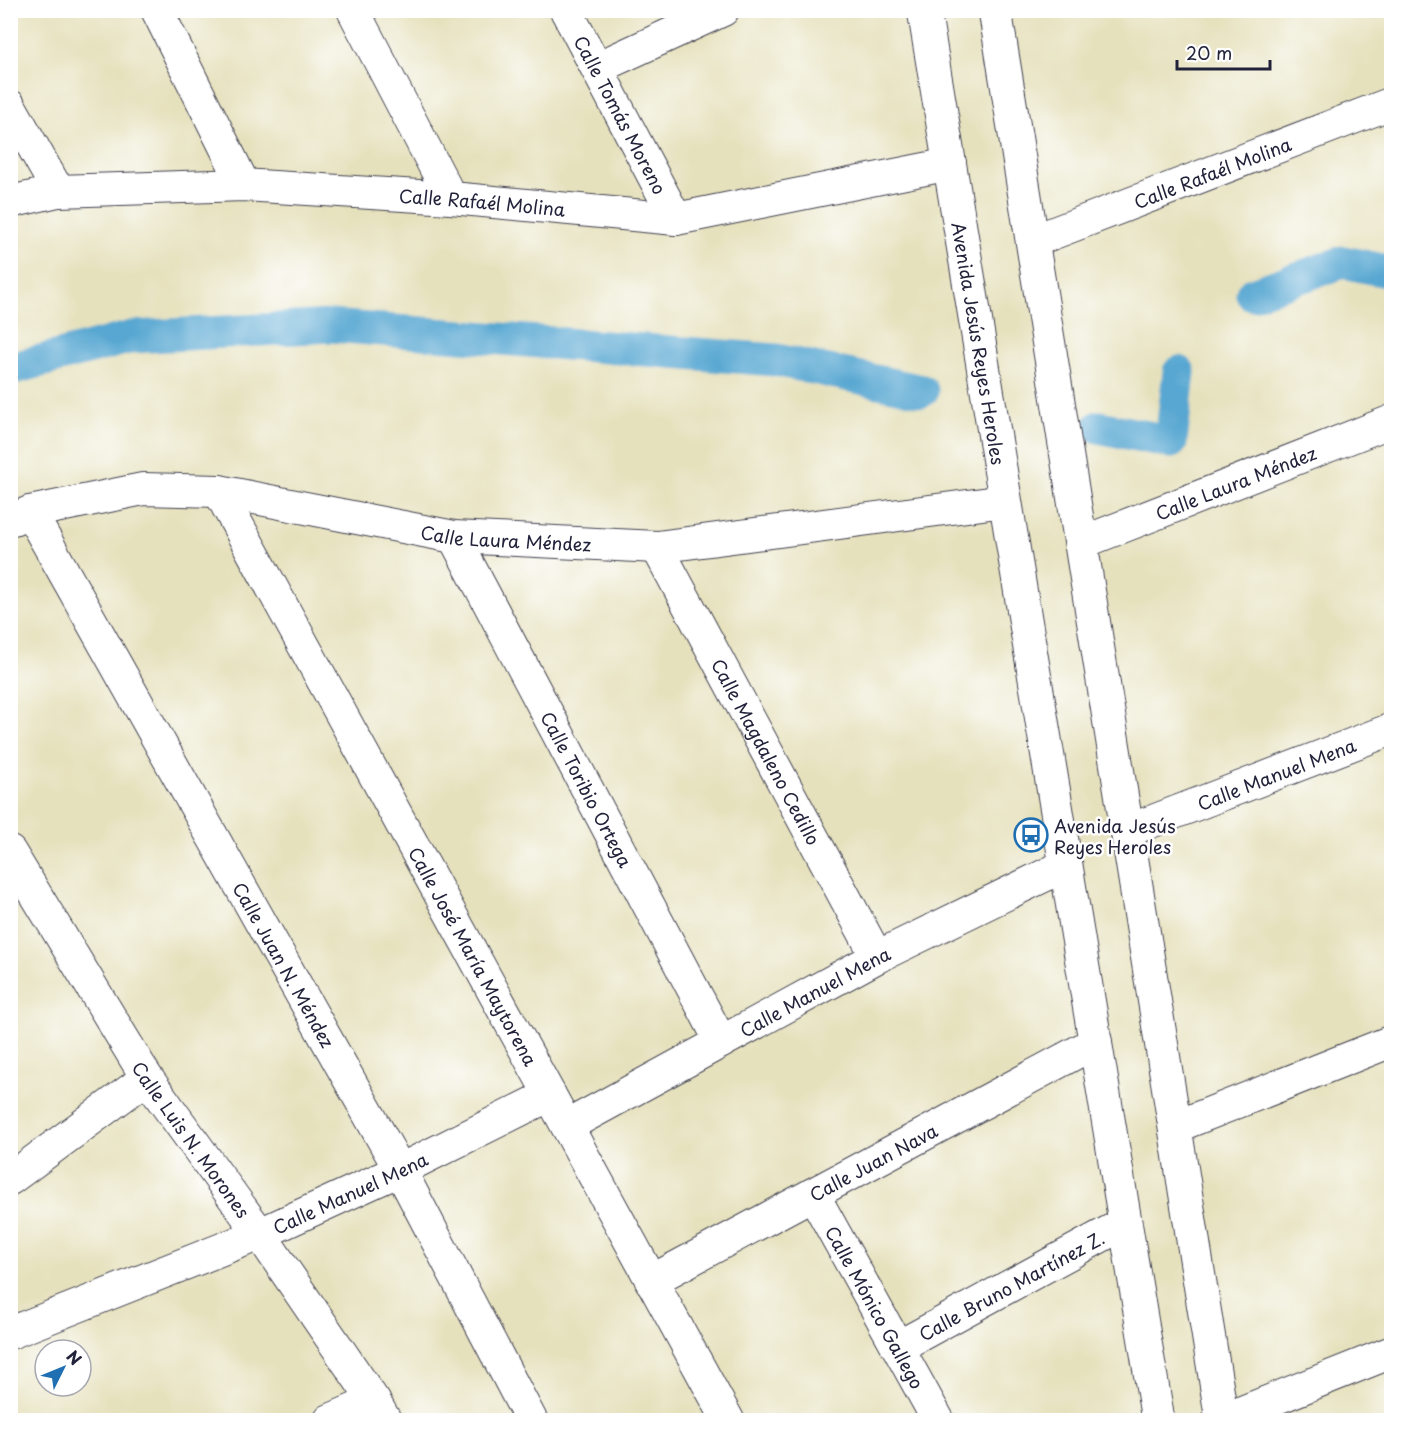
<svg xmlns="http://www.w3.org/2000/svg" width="1402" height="1431" font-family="'Playpen Sans',sans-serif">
<rect width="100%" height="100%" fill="#fff"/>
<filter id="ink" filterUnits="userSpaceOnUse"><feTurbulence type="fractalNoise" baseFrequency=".0167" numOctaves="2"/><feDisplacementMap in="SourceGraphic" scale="12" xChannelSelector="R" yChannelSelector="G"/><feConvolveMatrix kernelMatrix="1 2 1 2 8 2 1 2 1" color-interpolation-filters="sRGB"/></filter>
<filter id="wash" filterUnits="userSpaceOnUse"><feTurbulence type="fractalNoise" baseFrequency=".008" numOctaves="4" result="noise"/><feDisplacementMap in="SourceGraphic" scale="24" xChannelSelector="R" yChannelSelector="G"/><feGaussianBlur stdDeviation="1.35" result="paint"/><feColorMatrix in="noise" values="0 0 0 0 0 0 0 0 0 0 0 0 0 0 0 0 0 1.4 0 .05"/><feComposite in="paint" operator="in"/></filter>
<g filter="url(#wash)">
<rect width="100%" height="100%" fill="#e6e1bd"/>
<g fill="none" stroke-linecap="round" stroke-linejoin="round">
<path stroke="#58a7d2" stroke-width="33" d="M1252,294L1343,262L1392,272
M10,369L132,337L331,326L776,360L922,391
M1099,427L1171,442L1179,372"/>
</g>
</g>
<g filter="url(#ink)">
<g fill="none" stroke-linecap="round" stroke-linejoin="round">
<defs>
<g id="minor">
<path d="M157,10L244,185"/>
<path d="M353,10L451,198"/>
<path id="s1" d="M566,10L676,219"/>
<path d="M597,68L723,10"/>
<path d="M10,106L58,191"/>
<path id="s2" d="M10,202L58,191L244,185L451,198L676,219L950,164"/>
<path id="s3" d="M1033,241L1392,103"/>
<path id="s4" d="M219,491L728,1420"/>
<path id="s5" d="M30,512L400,1170L531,1420"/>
<path id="s6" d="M13,519L30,512L143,489L219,491L454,537L657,547L1005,501"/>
<path id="s7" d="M454,537L721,1042"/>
<path id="s8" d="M1081,543L1392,421"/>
<path id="s9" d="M657,547L877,957"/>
<path id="s10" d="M1127,831L1392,729"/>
<path id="s11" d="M10,852L147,1078L260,1234L374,1401L385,1420"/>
<path id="s12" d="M567,1126L877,957L1066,865"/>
<path d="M1175,1127L1392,1041"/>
<path d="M10,1179L147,1078"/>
<path id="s13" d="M813,1194L938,1420"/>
<path id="s14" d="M651,1281L1096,1042"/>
<path id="s15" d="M10,1333L260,1234L400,1170L550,1095"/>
<path id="s16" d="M898,1347L1125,1223"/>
<path d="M330,1420L374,1401"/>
<path d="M1222,1420L1392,1352"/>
</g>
<g id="tertiary">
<path id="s17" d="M924,10L1158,1420"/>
<path d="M995,10L1222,1420"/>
</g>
</defs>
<use href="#minor" stroke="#3f3f4e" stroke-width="34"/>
<use href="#tertiary" stroke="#3f3f4e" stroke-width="35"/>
<use href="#minor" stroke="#fff" stroke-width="32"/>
<use href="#tertiary" stroke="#fff" stroke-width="33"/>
</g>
</g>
<defs>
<symbol id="bus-ring" viewBox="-11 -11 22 22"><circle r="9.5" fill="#fff" stroke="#1f6fb2" stroke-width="1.5"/><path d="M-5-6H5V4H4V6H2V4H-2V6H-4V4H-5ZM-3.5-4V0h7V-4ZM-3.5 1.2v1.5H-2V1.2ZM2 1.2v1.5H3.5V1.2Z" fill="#1f6fb2"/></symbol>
</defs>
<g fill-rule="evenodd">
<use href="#bus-ring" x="1012" y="816" width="38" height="38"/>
</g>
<g text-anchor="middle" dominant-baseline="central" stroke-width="5" stroke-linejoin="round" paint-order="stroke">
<g font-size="18" fill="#22223b" stroke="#fff">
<text stroke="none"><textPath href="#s1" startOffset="118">Calle Tomás Moreno</textPath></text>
<text stroke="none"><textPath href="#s3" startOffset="192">Calle Rafaél Molina</textPath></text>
<text stroke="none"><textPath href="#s2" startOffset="474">Calle Rafaél Molina</textPath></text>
<text stroke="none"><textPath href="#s17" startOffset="338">Avenida Jesús Reyes Heroles</textPath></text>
<text stroke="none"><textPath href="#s8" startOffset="166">Calle Laura Méndez</textPath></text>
<text stroke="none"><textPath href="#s6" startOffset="501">Calle Laura Méndez</textPath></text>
<text stroke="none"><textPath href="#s9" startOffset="232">Calle Magdaleno Cedillo</textPath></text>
<text stroke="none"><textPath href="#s10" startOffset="160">Calle Manuel Mena</textPath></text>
<text stroke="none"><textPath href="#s7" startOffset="285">Calle Toribio Ortega</textPath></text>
<text stroke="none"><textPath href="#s4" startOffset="530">Calle José María Maytorena</textPath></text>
<text stroke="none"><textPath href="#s5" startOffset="519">Calle Juan N. Méndez</textPath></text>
<text stroke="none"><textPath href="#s12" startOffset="282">Calle Manuel Mena</textPath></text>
<text stroke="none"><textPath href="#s11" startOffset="340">Calle Luis N. Morones</textPath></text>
<text stroke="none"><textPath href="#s14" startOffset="252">Calle Juan Nava</textPath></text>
<text stroke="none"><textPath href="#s15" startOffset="368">Calle Manuel Mena</textPath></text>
<text stroke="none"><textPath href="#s16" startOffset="129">Calle Bruno Martínez Z.</textPath></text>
<text stroke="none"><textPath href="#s13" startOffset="129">Calle Mónico Gallego</textPath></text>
</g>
<g font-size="18" fill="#22223b" stroke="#fff" text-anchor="start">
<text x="1054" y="825">Avenida Jesús<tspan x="1054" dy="21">Reyes Heroles</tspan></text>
</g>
</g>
<rect width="1402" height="1431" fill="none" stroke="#fff" stroke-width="36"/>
<g transform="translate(63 1368) rotate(47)"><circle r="28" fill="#ffffff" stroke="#a7a7b1" stroke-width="1.5"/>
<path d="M0-4.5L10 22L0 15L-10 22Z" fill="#1f6fb2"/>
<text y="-9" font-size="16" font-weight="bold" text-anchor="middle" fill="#22223b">N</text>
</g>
<path d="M1177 60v9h93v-9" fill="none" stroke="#22223b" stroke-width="3"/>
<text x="1186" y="60" font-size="18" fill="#22223b" stroke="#ffffff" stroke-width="4.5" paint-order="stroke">20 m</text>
</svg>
